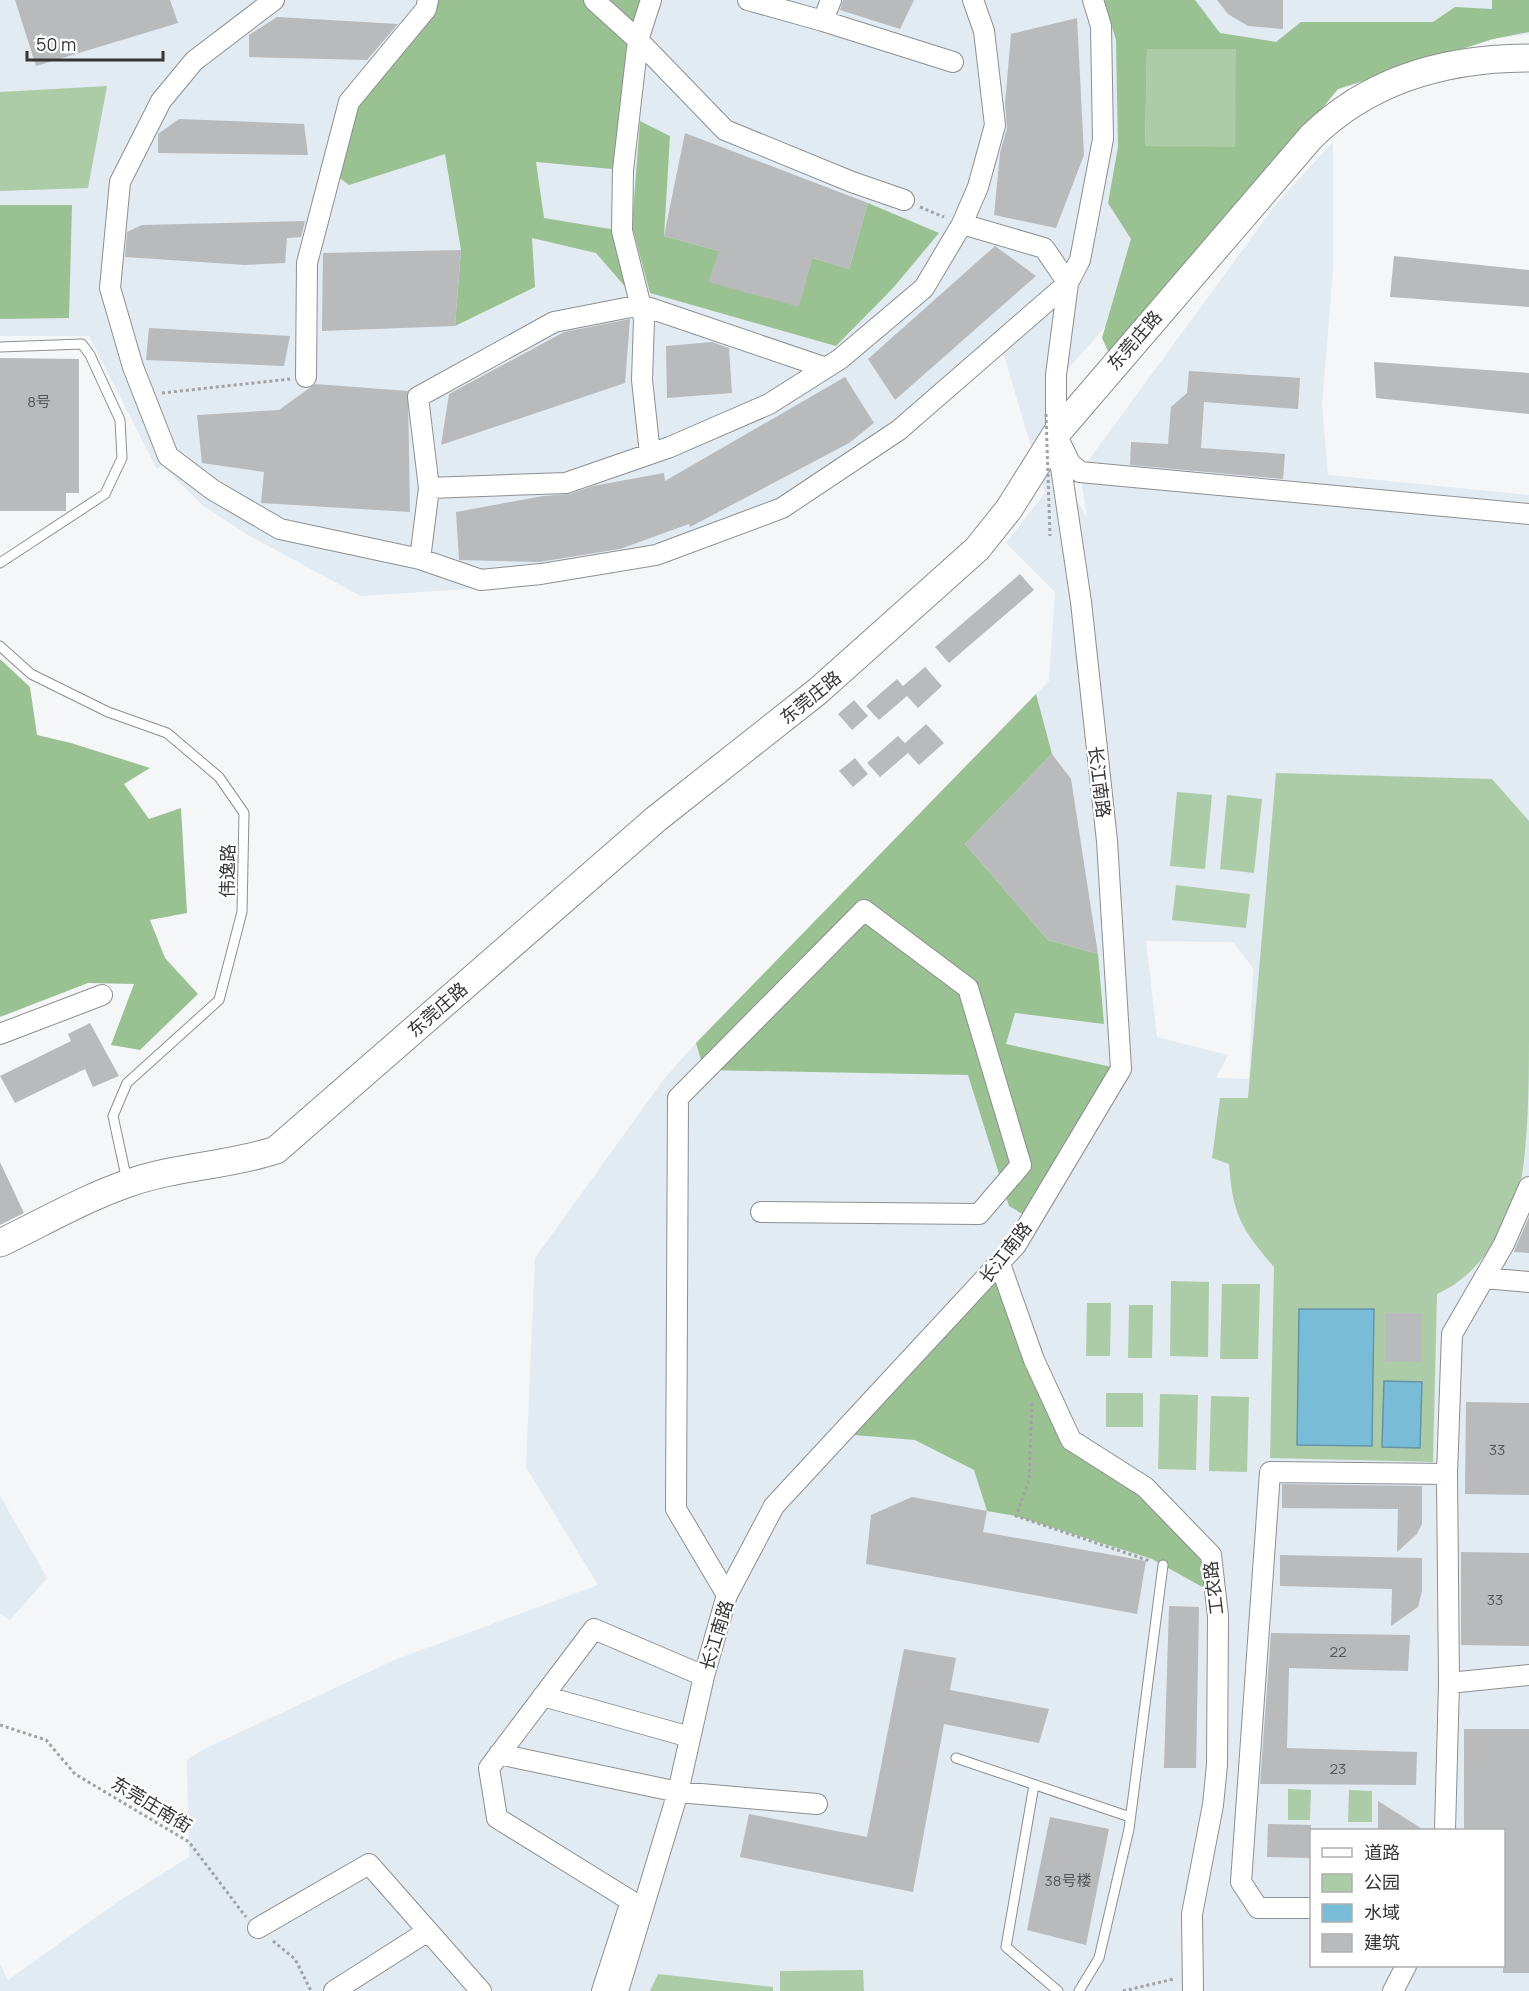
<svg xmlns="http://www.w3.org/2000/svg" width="1529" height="1991" font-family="Manrope,'Noto Sans SC',sans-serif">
<rect width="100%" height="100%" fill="#f4f6f8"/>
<path fill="#e2eaf2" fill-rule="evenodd" d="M0,0H1529V34L1493,39L1338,90L1177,247L1047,392L1045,453L1087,517L1080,472L1277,203L1333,142V270L1322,405L1328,475L1529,495V1991H0V1964L8,1980L119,1901L189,1857L187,1760L204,1749L397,1659L598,1585L526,1467L535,1258L664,1079L696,1043L1049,681L1055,592L1006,543L1045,493L1002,349L781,517L540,584L361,596L248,535L202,505L162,465L157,469L89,336H0ZM1146,941L1233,942L1253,968L1249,1079L1216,1078L1228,1055L1157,1037ZM1312,1830H1504V1966H1312Z
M0,1496L47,1578L10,1620L0,1614Z"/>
<path fill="#accca7" d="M1147,49H1237L1235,148L1145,146Z
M107,86L88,188L0,191V92Z
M1276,773L1492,779L1529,821C1529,889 1529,958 1529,1026C1529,1076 1529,1127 1522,1176C1512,1222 1481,1275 1437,1294L1433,1462L1270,1458L1274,1267C1241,1228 1233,1216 1229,1164L1212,1158L1220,1098H1248Z
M1177,792L1212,795L1205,869L1170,866Z
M1227,795L1262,799L1254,873L1220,869Z
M1176,885L1250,894L1246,928L1172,920Z
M1171,1281L1209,1282L1208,1357L1170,1356Z
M1222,1284H1260L1258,1359H1220Z
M1087,1303H1111L1110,1356H1086Z
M1129,1305H1153L1152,1358H1128Z
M1106,1393H1143V1427H1106Z
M1160,1394L1198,1395L1196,1470L1158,1469Z
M1211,1396L1249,1397L1247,1472L1209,1471Z
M1288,1789L1311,1790L1310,1820H1288Z
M1349,1790L1372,1791V1822H1348Z
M863,1970L864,1991H780V1971Z
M658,1974L773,1987V1991H650Z"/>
<path fill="#99c192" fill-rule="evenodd" d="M428,0H652L623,170L536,162L544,218L622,231L641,305L596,253L532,238L535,287L455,326L461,250L445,154L349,185L329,170L349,102Z
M1104,0H1195L1220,33L1276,42L1301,22H1433L1455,7L1492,9V0H1529V32L1493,39L1338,89L1114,364L1102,338L1131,239L1108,203L1118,147L1116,40ZM1147,49H1236L1235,147L1145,146Z
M640,121L670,136L664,236L719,251L813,258L849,269L868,203L939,233L893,288L836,346L650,293L632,226Z
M0,205H72L69,318L0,319Z
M0,659L30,687L37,735L71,743L150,768L124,784L149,819L181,808L187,913L150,920L165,958L198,994L140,1050L111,1045L134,984L88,983L0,1017Z
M1036,694L1052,754L965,844L1048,940L1098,954L1104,1024L1015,1013L1006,1044L1121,1069L1031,1219L1009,1206L968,1075L704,1070L696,1043Z
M1000,1264L1071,1440L1145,1487L1211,1555L1215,1594L1152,1559L1016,1516L987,1511L974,1470L915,1440L842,1434Z"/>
<path fill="#79bcd7" stroke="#6594a7" stroke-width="1.5" d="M1299,1309H1374L1372,1446L1297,1445Z
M1384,1381L1422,1382L1420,1448L1382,1447Z"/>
<path fill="#b8babc" d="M15,0H170L178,23L36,66Z
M843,0H914L900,29L840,10Z
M1217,0H1283V29L1248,26L1228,14Z
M277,17L398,24L367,60L249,57V35Z
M1077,18L1084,155L1056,228L994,215L1000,153L1007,128L1005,104L1011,34Z
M179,119L304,124L308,155L158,153V134Z
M685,133L868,203L849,269L813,258L799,307L708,282L719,251L664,236Z
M305,221L301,237L287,238L285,263L245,265L125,257L127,232L142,225Z
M995,246L1036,276L895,400L868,359Z
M461,250L455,326L322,331L323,253Z
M1394,256L1529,270V307L1390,297Z
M630,319L625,383L441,445L449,394L564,332Z
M149,328L290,336L284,366L146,360Z
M712,342L729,348L732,393L667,398L666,346Z
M0,358L79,359V493H66V511H0Z
M1374,362L1529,373V414L1376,398Z
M1189,371L1300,378L1298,409L1204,402L1201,448L1285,454L1283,479L1130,465L1131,442L1168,444L1171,407L1187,393Z
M845,377L874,423L849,443L690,527L689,524L620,549L539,562L459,560L456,512L543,496L570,494L593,486L664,473L665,481Z
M315,384L408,391L410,512L261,503L264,472L202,463L197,415L279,410Z
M1020,574L1034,590L949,663L935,647Z
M925,667L942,686L918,708L907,696L879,720L866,706L897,679L903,686Z
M854,700L868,716L852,730L838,714Z
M926,724L944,743L919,765L908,753L880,777L867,763L898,736L905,743Z
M1052,754L1071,779L1098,954L1048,940L965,844Z
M855,758L868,774L853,787L839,771Z
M90,1023L119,1076L93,1087L85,1069L15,1103L0,1076L71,1041L68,1034Z
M0,1162L24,1213L0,1225Z
M1529,1217V1253L1514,1252V1251Z
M1385,1313H1422V1362L1385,1361Z
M1466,1402L1529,1403V1495L1465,1494Z
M1282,1484L1422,1486V1524L1417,1534L1397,1552L1398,1509L1282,1508Z
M912,1497L987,1511L983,1532L1146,1561L1137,1614L866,1564L871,1515Z
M1461,1552L1529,1553V1646L1461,1645Z
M1280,1555L1422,1558V1591L1418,1607L1391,1626L1392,1589L1280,1586Z
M1169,1606L1199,1607L1196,1768H1164Z
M1271,1633L1410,1635L1408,1671L1289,1668L1287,1748L1417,1752L1416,1785L1260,1784Z
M904,1649L956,1658L950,1690L1049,1709L1039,1743L944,1724L913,1892L740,1857L749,1814L867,1837Z
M1464,1729H1529V1973H1503V1830H1464Z
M1378,1801L1424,1830H1378Z
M1050,1817L1109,1829L1086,1945L1027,1930Z
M1268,1824L1311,1825V1858L1267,1857Z"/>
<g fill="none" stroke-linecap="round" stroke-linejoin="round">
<defs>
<path id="lane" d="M0,347L82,344L90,355L120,420L122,458L105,494L0,563
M0,646L31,674L108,712L167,733L219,777L244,813L242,912L219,1000L127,1083L113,1116L127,1181
M956,1758L1130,1817
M1034,1785L1006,1947L1058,1991
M1079,1991L1099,1958L1129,1829L1163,1565"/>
<path id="street" d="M274,0L194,61L161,101L120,182L110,288L133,367L168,456L213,490L280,529L420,559L481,580L541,574L656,555L782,508L899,430L1068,283L1044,248L962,224
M594,0L638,40L725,130L852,182L904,200
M748,0L823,21
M831,0L823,21L953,62
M1093,0L1101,26L1103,139L1080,260L1068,283L1056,375V434L1070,463L1080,472L1529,514
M306,377L307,263L349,102L426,9L428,0
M650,454L642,380L644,319L622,231L623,170L638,40L651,0
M429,488L418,397L554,322L641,305L826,368
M420,559L429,488L566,483L670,447L769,404L840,359L924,288L962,224L978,187L995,125L984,31L973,0
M0,1034L102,995
M1000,1264L1034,1360L1071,1440L1145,1487L1211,1555L1218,1616L1217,1765L1213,1805L1192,1914L1193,1991
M1484,1278L1529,1282
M727,1595L676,1509L678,1098L864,910L968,988L1021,1165L979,1214L761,1212
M1449,1683L1529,1675
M543,1696L690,1737
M499,1754L678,1792L817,1804
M1445,1830L1449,1683L1447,1474L1452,1334L1504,1244L1529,1187
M1312,1908H1258L1241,1882L1270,1472L1447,1474
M258,1928L369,1864L481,1991
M334,1991L428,1931
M602,1991L631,1901L497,1818L489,1768L594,1629L704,1676
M618,1991L678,1792L704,1676L727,1595L774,1506L1016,1245L1121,1069L1107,841L1081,602L1056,434
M1393,1991L1406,1966"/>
<path id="secondary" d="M0,1243C42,1223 85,1198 129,1183C177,1166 228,1166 276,1150L656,819L818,691L977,549L1009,509L1056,434L1311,137C1370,79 1448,58 1529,58"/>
</defs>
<use href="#lane" stroke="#8d8f91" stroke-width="11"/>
<use href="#street" stroke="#8d8f91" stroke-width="22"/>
<use href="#secondary" stroke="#8d8f91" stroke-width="29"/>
<path stroke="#a1a2a4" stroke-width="3" stroke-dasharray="3 3" stroke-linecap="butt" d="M920,207L944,217
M162,393L290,379
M1032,1403L1029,1480L1016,1516L1150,1561
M0,1725L46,1740L75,1774L189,1842L246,1917
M273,1941L295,1959L311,1991
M1123,1991L1174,1979"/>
<use href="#lane" stroke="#fff" stroke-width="9"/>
<use href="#street" stroke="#fff" stroke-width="20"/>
<use href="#secondary" stroke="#fff" stroke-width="27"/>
<path stroke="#a1a2a4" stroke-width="3" stroke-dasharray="3 3" stroke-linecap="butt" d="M1046,414L1050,536"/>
</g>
<g text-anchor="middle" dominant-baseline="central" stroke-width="4.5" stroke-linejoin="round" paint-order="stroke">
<g font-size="15" fill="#565658">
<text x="39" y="401">8号</text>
<text x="1497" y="1449">33</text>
<text x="1495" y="1599">33</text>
<text x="1338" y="1651">22</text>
<text x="1338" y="1768">23</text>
<text x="1068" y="1880">38号楼</text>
</g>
<g font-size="18" fill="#353536" stroke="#fff">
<text transform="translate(1134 340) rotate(-49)">东莞庄路</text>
<text transform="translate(810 697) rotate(-39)">东莞庄路</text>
<text transform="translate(1100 782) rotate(83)">长江南路</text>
<text transform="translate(227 871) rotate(-89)">伟逸路</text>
<text transform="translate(437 1009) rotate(-41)">东莞庄路</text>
<text transform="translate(1005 1252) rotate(-52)">长江南路</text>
<text transform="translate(1213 1588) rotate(-97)">工农路</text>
<text transform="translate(716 1635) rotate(-73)">长江南路</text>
<text transform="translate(152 1804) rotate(31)">东莞庄南街</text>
</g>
</g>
<rect x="1310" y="1829" width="195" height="138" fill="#ffffff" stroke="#aeaeaf" stroke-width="1.5"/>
<rect x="1322" y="1848" width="30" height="9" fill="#ffffff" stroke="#aeaeaf" stroke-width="1.5"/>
<text x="1364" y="1859" font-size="18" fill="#353536">道路</text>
<rect x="1322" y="1874" width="30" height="18" fill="#accca7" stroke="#aeaeaf" stroke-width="1.5"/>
<text x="1364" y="1889" font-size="18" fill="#353536">公园</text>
<rect x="1322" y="1904" width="30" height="18" fill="#79bcd7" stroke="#aeaeaf" stroke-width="1.5"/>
<text x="1364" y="1919" font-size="18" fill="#353536">水域</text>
<rect x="1322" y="1934" width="30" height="18" fill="#b8babc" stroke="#aeaeaf" stroke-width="1.5"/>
<text x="1364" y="1949" font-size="18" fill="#353536">建筑</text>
<path d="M27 51v9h136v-9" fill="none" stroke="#353536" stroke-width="3"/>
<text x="36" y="51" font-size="18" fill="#353536" stroke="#ffffff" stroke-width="4.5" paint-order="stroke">50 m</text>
</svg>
